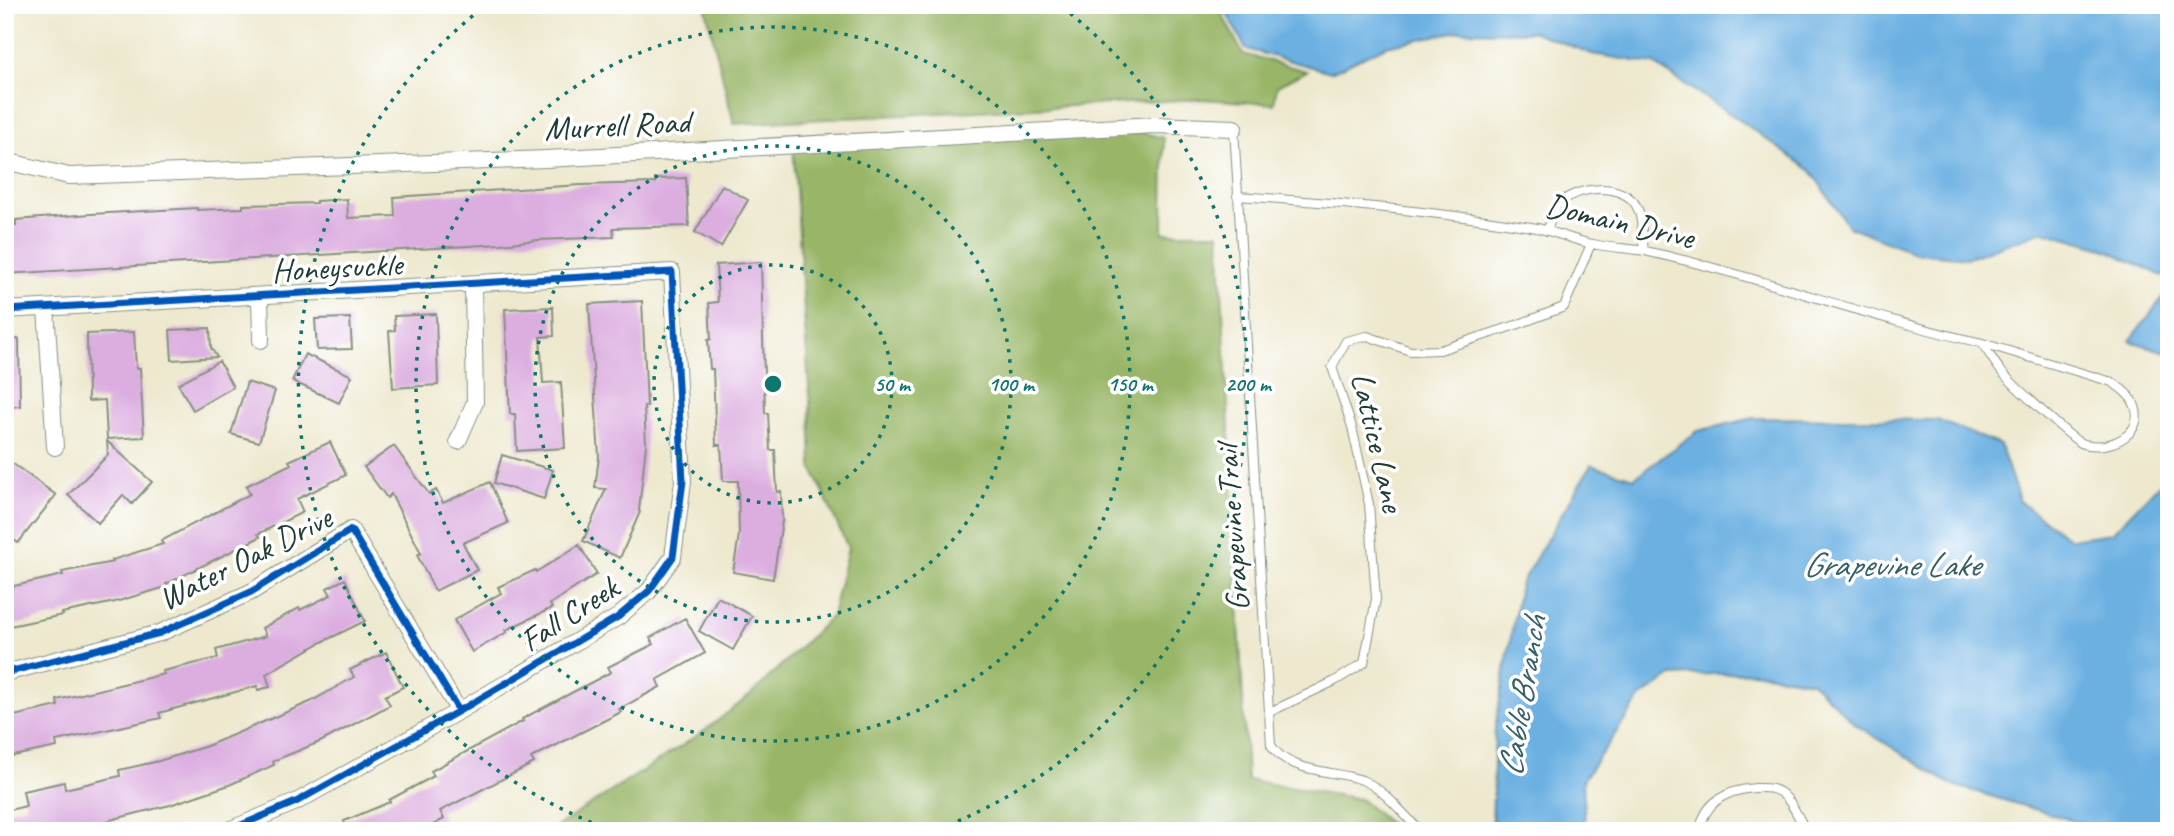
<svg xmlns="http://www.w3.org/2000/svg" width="2174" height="836" font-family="Caveat,sans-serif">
<rect width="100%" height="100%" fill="#fff"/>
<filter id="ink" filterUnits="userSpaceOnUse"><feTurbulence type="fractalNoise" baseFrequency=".0143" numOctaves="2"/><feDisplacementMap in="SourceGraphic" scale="14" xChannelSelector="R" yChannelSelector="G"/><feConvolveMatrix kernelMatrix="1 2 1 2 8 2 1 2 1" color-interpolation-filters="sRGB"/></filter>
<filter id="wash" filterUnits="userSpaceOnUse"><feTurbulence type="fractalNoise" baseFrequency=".00686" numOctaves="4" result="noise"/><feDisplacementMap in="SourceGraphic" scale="28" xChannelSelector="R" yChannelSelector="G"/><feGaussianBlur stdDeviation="1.57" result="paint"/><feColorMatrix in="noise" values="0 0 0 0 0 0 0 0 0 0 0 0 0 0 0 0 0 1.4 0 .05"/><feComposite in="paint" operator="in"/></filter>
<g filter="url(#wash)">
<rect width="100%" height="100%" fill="#ede8ce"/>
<path fill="#99b668" stroke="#5c7a4e" stroke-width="2" d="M705,5H1217L1243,54L1307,71L1277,86L1274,104L1201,99L734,124Z
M1144,133L1164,138L1163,233H1219L1247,780L1360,799L1398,831H550L703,732L753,693L832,616L848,548L812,467L810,401L793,144Z"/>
<path fill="#6cb0e2" stroke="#46768b" stroke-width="2" d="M1222,5H2169V279L2100,247L2043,231L1968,258L1916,253L1848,226L1811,171L1744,123L1654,64L1592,54L1534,32L1458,31L1386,46L1331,72L1246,49Z
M2169,289V353L2130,341Z
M1754,418L1937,420L2000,445L2020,502L2070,539L2112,533L2169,474V823L2104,830L1950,784L1855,724L1812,682L1754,672L1672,676L1641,697L1583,780L1585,831H1492L1495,728L1520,585L1591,465L1634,478L1698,431Z"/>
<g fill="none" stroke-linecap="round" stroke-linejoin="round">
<path stroke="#6cb0e2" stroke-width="4.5" d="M1248,831H1272"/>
</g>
<g id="blocks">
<path fill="#dcaee0" d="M686,178L689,226L613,228L614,237L538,240L500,244L5,274V225H16V220L91,214L197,208V210L243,208V205L316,203V201L347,199L348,218L395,216L394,197L581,185L655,183V179Z
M722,185L748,200L721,247L695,232Z
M761,262L765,413H768L770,450H775L777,492L781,491L782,521L773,579L733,572L739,535L738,481H723L721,445H716L713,369H710L708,340L711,339L709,303L718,302L716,265Z
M642,301L647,406H644L646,444L639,511L640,512L620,558L583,541L606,489L595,488L599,457L589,304Z
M553,307L554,336L540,337L543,383L561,382L565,448L517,451L515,414H510L505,309Z
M436,314L438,385L393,388L389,331L395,330L394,316Z
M350,318L352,349L317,350L315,319Z
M210,328L211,348L217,357L172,360L170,330Z
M134,332L136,368H140L144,437L107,439L105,400L88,401L87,334Z
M19,339L20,406L5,407V340Z
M305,354L352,376L339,403L292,381Z
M219,361L233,387L193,410L178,384Z
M247,382L275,391L259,442L231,434Z
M107,441L152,482L132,504L123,495L98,523L68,495L108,455Z
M330,442L346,475L297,499L303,512L258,534L260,537L166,584V587L115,602L62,613L63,615L5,627V588L63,575L62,572L113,562L112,560L163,544L161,541L250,494L246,486L291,464L289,461Z
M394,446L429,494L436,490L443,503L490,482L508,523L463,543L477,570L435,591L417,555L421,553L391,494L387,498L364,467Z
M502,455L553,470L544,499L494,483Z
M5,458L56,495L18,543L5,533Z
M579,545L597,574L550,604L552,608L506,630L507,632L472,652L454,620L501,593L498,587L535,570L536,572Z
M345,579L365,621L318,644L266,674L270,687L258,690L257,686L159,713L161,718L56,741L57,747L13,756L5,718L58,706L57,700L164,674L163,671L218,658L216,650L266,636L262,628L299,608L300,610L331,595L327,588Z
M718,597L752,616L733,650L699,631Z
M685,618L705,653L657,680L660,687L619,709L621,712L531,758L534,763L440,811L444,819L422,831H348L344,821L390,802L389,800L434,776L431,771L523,721L522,719L611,672L608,667L654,644L650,638Z
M386,652L403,687L385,696L390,705L322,741L273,761L274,765L229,785L170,805L74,829V831H57L56,827L38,831H5V811L26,806L23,791L64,782L65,789L120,776L119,770L159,761L207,746L310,702L354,677L350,670Z"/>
</g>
</g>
<g filter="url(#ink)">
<use href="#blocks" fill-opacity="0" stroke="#869281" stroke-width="2"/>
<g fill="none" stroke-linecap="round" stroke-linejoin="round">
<defs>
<path id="lane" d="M1234,128L1271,745C1287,773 1334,770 1362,780C1386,790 1402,814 1421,831
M1237,196C1338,203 1437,211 1537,228C1556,232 1574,241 1593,244C1610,248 1628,248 1645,251C1759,276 1869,318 1982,343C1988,352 1994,362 2001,371C2009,381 2073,440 2081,443C2108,453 2151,433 2132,400C2127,392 2120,388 2112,382L1982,343
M1547,231C1550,223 1553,212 1558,205C1575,186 1624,181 1637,207C1643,218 1642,238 1644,251
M1270,712L1335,681L1364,663L1376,599L1369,504L1352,427L1332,367L1346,341L1367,336L1411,351L1440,350L1519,324L1564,307L1591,244
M1700,831C1704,801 1728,790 1755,788C1764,788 1773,787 1781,793C1792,801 1798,817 1805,829L1808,831"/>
<path id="street" d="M5,161L69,176L546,159L1155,125L1234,128
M260,296L261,340
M46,308L55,447
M5,310L672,272L683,481L673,557L649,591L618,617L459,711L296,802L227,831
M458,441L475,402L473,284
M5,673L160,633L251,592L351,530L459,711"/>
</defs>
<use href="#lane" stroke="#869281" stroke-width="10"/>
<use href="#street" stroke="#869281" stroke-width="18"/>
<use href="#lane" stroke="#fff" stroke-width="8"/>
<use href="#street" stroke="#fff" stroke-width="16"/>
<defs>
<path id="cycleway" d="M5,310L672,272L683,481L673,557L649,591L618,617L459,711L296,802L227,831
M5,673L160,633L251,592L351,530L459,711"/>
</defs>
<use href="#cycleway" stroke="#fff" stroke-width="11"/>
<use href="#cycleway" stroke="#0057b8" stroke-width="7"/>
</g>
</g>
<g fill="none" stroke="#0f766e" stroke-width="3.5" stroke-dasharray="3.5 7">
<circle cx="773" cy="384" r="119"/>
<circle cx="773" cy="384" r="238"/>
<circle cx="773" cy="384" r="357"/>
<path d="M611 830A475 475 0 0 1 484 7M1062 7A475 475 0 0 1 935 830"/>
</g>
<g text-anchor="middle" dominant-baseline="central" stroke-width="7" stroke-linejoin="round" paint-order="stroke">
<g font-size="33" fill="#1f3d34" stroke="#fff">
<text transform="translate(617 125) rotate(-3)">Murrell Road</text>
<text transform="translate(1620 221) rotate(13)">Domain Drive</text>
<text transform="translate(337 267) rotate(-3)">Honeysuckle</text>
<text transform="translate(1378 442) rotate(77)">Lattice Lane</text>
<text transform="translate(1232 528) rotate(-94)">Grapevine Trail</text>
<text transform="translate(245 558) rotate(-27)">Water Oak Drive</text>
<text transform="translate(569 614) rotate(-33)">Fall Creek</text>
</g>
<g font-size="35" font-style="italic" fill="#366068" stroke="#fff">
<text x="1891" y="564">Grapevine Lake</text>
<text transform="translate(1522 696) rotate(-81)">Cable Branch</text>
</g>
</g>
<circle cx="773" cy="384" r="10" fill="#0f766e" stroke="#fff" stroke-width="3.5"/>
<g font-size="21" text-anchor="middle" font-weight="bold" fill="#0f766e" stroke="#fff" stroke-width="7" stroke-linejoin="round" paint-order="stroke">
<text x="892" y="391">50 m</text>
<text x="1011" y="391">100 m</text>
<text x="1130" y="391">150 m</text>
<text x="1248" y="391">200 m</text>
</g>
<rect width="2174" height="836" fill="none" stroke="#fff" stroke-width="28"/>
</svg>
